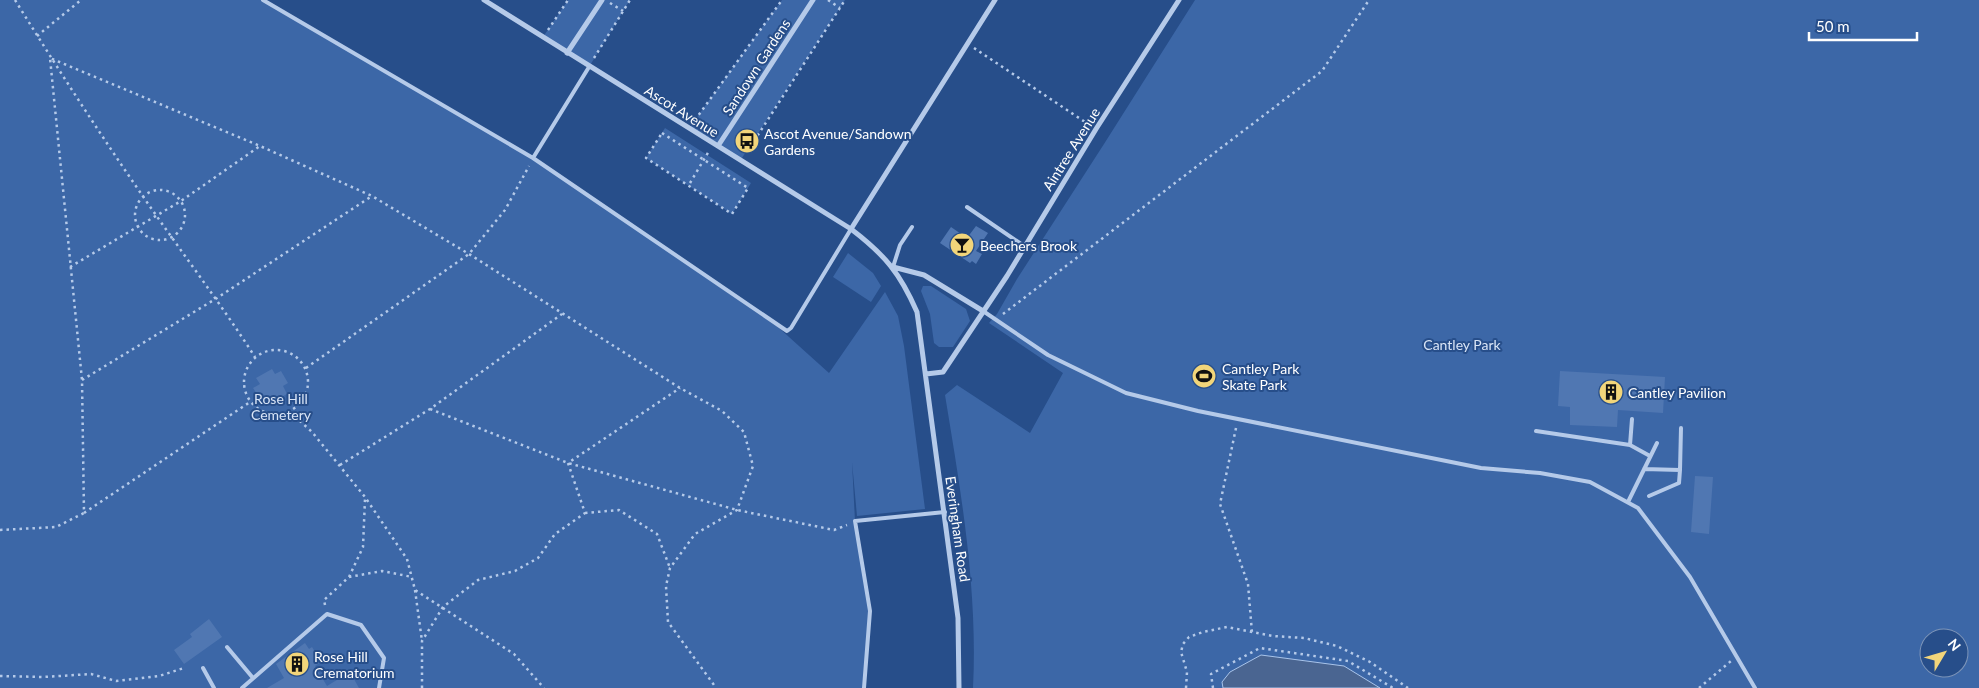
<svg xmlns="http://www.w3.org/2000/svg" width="1979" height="688" font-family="Lato,sans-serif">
<rect width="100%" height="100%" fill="#274e8a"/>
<path fill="#3c67a7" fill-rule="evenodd" d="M0,0H263L533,158L779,328L829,373L885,292L898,316L904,346L925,509L857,516L852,462L855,521L870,611L864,688H0Z
M568,0H630L589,67L543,37Z
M782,0H845L740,161L689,128Z
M1195,0H1979V688H973C978,590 961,492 945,395L957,385L1030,433L1063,373L989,323L997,314L1017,279L1104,144ZM1929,638H1959V668H1929Z
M665,128L751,183L732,214L646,158Z
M848,253L873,273L881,286L871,302L833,277Z
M923,286H931L966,309L970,321L953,347H939L934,343L930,314L921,291Z"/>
<path fill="#4a6591" stroke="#a9c4ea" d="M1261,655L1344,666L1380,688H1223L1222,682L1230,672Z"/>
<path fill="#5077b2" d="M976,226L988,233L976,251L982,254L976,264L972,261L970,263L940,243L951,227L967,238Z
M272,369L275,374L281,371L288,383L283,386L287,394L274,401L269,395L261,400L253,388L260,384L256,378Z
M1560,371L1665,377L1663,413L1618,410L1617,427L1570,425V407L1558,406Z
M1695,476L1713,477L1709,534L1691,532Z
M209,619L222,637L184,664L174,650L192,637L190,634Z
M305,643L309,649L312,647L321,662L315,666L327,686L350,672L359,688H267L284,678L276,664Z"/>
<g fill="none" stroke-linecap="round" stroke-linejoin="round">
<path stroke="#b5cae9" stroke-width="2.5" stroke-dasharray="2.5 4" stroke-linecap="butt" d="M15,0C56,66 98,131 142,195C179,249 219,301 255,357
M828,0L840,8
M610,3L623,11
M548,30L568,0
M37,36L81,0
M974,48L1088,124
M594,58L630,0
M695,120L782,0
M662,133L748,188L732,214L646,158Z
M747,152L845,0
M690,183L709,151
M135 215a25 25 0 1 1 50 0a25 25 0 1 1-50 0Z
M70,267L181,201L260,146
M1003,314L1322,71L1369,0
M244 382a32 32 0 1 1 64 0a32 32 0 1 1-64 0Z
M306,368L469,254L505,210L529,166
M82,380L217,298L372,196
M430,409L568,463L737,510L834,530L847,525
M290,412L312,432L365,497L407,559L415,590L514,654L544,688
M1236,428L1220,504L1248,584L1252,633
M340,465L430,409L562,314
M84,513L250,402
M585,513L619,510L657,534L670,568
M0,530L56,527L84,513L82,380L50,58L260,146L372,196L469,254L680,388L722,411L744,432L753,466L737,510L695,534L670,568L666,586L668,622L714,685L713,688
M349,577L363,547L365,499
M415,590L422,641
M325,605L324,600L349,577L382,571L412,577
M0,676L43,677L91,674L116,681L159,676L184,668
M422,688V641L443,607L478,580L515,571L538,558L555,534L585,513L568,463L680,388
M1186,688L1187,672L1181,652L1183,644L1189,637L1203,632L1227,627L1273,636L1304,638L1337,646L1370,662L1408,688
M1213,688L1211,674L1260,648L1348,661L1393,688
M1699,688L1731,661"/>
<path stroke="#b5cae9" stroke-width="4" d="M263,0L533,158L787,331L791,328L851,229
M533,158L589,67
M967,207L1024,246
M893,267L900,245L912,227
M983,311L1048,355L1126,393L1198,411L1481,468L1540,473L1590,482L1638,508L1690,577L1755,688
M1536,431L1630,445L1650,456
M1630,445L1632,419
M1644,469L1680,470L1681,428
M1649,496L1679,483L1680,470
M1628,502L1657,443
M227,647L253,678
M203,668L214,688
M242,688L327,614L361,625L384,658L379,688
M864,688L870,611L855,521L945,512"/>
<path stroke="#b5cae9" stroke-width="5" d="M484,0L851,229C885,255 900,273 917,312L958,618L959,688
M567,53L602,0
M718,146L813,0
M851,229L995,0
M893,267L924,275L983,311
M926,374L943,372L1007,276L1096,129L1179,0"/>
</g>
<defs>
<symbol id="bus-disc" viewBox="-11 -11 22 22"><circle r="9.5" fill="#f2d57a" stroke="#274e8a"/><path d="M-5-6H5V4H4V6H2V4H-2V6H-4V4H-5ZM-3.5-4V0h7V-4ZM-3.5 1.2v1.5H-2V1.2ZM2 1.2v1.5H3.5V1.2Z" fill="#111"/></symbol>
<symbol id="bar-disc" viewBox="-11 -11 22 22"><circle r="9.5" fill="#f2d57a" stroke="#274e8a"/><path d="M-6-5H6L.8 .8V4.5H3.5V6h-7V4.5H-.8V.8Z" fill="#111"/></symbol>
<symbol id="stadium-disc" viewBox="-11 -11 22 22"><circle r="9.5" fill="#f2d57a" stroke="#274e8a"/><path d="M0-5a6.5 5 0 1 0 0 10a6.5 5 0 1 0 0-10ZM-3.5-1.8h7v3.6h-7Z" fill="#111"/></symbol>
<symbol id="building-disc" viewBox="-11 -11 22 22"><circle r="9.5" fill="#f2d57a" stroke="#274e8a"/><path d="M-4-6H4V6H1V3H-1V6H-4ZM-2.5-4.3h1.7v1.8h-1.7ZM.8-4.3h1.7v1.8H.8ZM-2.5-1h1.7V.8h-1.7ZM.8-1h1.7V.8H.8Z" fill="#111"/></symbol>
</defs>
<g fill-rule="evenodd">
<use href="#bus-disc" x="733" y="127" width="28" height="28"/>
<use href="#bar-disc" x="948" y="231" width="28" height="28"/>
<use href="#stadium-disc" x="1190" y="362" width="28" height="28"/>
<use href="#building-disc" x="1597" y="378" width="28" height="28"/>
<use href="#building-disc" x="283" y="650" width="28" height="28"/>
</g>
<g text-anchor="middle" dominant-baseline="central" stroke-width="4" stroke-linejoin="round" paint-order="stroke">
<g font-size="14" fill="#fff" stroke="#274e8a">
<text transform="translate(756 67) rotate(-57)">Sandown Gardens</text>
<text transform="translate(682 111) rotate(32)">Ascot Avenue</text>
<text transform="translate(1071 149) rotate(-58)">Aintree Avenue</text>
<text transform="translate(958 529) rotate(82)">Everingham Road</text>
</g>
<g font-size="14" fill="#fff" stroke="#274e8a" text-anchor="start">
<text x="764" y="133">Ascot Avenue/Sandown<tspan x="764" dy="16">Gardens</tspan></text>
<text x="980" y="245">Beechers Brook</text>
<text x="1222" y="368">Cantley Park<tspan x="1222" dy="16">Skate Park</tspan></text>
<text x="1628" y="392">Cantley Pavilion</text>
<text x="314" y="656">Rose Hill<tspan x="314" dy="16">Crematorium</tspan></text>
</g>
<g font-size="14" fill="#d9e5f7" stroke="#274e8a">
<text x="1462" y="344">Cantley Park</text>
<text x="281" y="398">Rose Hill<tspan x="281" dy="16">Cemetery</tspan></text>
</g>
</g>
<g transform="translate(1944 653) rotate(52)"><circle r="24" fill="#274e8a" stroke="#7d95b9"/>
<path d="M0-4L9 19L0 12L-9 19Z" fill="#f2d57a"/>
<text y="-8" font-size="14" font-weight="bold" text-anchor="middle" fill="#ffffff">N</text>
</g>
<path d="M1809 32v8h108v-8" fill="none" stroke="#ffffff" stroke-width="2.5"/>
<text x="1816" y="32" font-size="15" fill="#ffffff" stroke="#274e8a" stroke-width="4" paint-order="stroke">50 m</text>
</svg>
